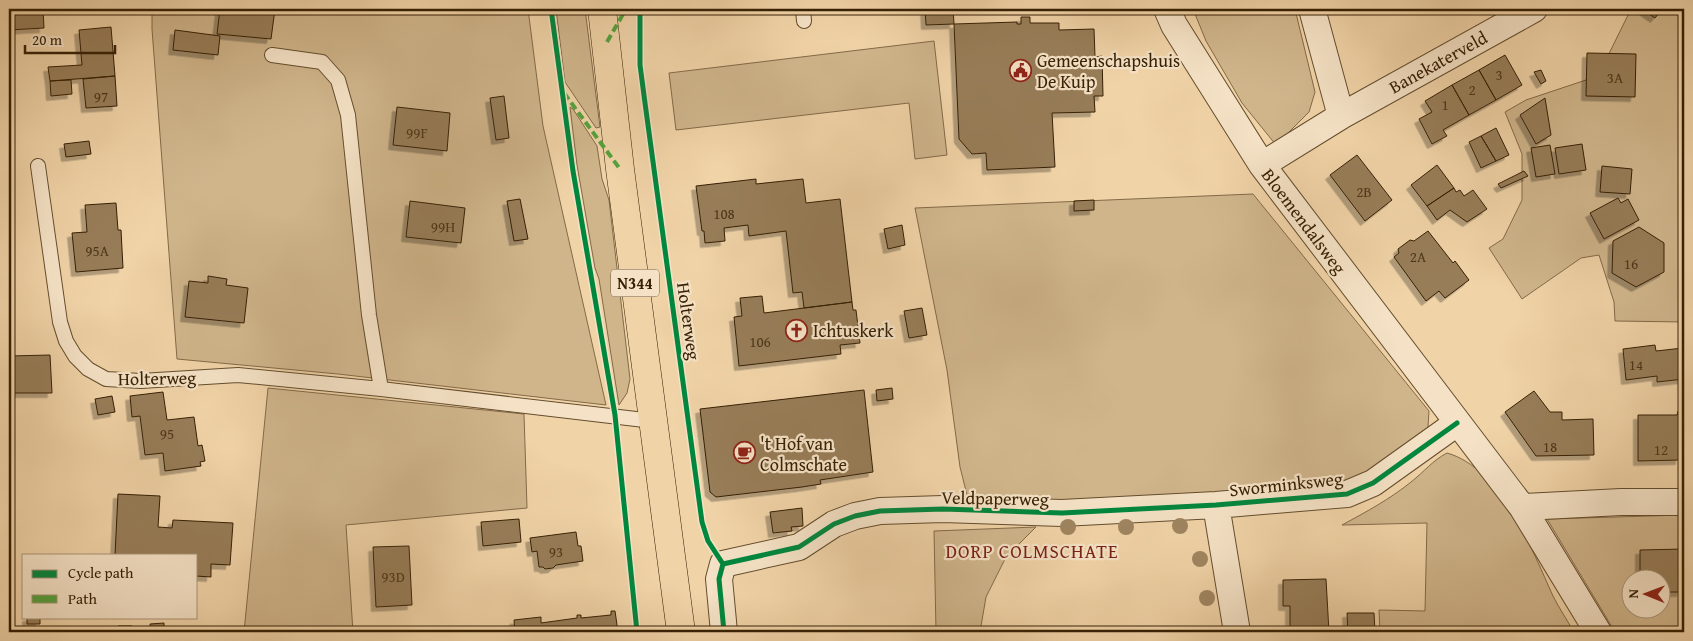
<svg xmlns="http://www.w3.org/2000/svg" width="1693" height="641" font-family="'Gentium Book Plus',serif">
<defs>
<filter id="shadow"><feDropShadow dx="-4.5" dy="4.5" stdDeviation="0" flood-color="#0004"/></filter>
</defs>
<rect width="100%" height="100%" fill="#f0d3a7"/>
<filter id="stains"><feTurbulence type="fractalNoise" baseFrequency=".004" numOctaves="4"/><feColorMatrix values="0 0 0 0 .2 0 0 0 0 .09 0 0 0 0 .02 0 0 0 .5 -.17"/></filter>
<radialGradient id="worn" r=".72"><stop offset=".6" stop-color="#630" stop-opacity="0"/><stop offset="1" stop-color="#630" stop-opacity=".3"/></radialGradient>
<path fill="#d0b58b" stroke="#836a48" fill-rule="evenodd" d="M152,9H528L543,126L606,405L338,374L177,359L152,29Z
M556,9H585L600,127L596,128L565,82Z
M1193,9H1295L1315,92L1309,112L1276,145L1242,103L1206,41Z
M1631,9H1684V322L1615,321L1614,302L1599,255L1581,258L1522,299L1489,248L1503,239L1522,200V154L1505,112L1526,100L1598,76Z
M934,41L947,155L915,159L909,103L676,130L669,73Z
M570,107L573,109L597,146L602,179L609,200L630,379L627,393L619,405L599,279L595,268L577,165Z
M1253,194L1429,411L1428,427L1417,443L1396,458L1336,486L1203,496L969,503L960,467L947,370L915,208Z
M268,388L524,414L527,508L346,525L353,632H244Z
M1447,453C1501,468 1532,550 1553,596C1559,608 1567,620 1574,632H1380L1379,610L1425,611L1427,523L1342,525C1366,512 1390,499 1411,482C1425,471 1432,461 1447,453Z
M1684,515V632H1615L1547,519ZM1630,578H1660V608H1630Z
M1036,527L1006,557L986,597L980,632H936L934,531Z"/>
<path fill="#977d59" stroke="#362004" filter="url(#shadow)" d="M9,9H43L44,28L9,30Z
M220,9H275L271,39L217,34Z
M925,9H953L954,24L926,25Z
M1642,9H1662L1655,18Z
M1021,17H1030V23H1059V30L1094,29L1095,57L1102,56L1103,96H1094L1095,112L1052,113L1055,167L987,170L986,153L972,154L959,139L954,24L1017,22V24H1021Z
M111,27L115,76L50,81L48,67L82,65L79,30Z
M175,30L220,36L218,55L173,50Z
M1587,53L1636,54L1635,97L1586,96Z
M1505,55L1522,85L1496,100L1479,70Z
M1479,70L1496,100L1469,115L1452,85Z
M1541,70L1546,81L1541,84L1534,72Z
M115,76L117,106L86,108L83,79Z
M71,80L72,94L51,96L50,81Z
M1452,85L1469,115L1443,130L1447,136L1432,144L1419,119L1432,112L1425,101Z
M504,96L509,138L496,140L490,98Z
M1545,98L1551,135L1536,144L1520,115Z
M397,107L450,113L447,151L393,145Z
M1496,128L1509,155L1496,161L1481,136Z
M9,130H10L13,326H9Z
M1481,136L1496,161L1481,168L1469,142Z
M89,141L91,154L66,157L64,144Z
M1582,144L1586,170L1559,174L1555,148Z
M1550,145L1555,174L1536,177L1531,148Z
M1357,155L1392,200L1365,221L1330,175Z
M1437,165L1454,188L1427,206L1411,185Z
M1602,166L1632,169L1630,194L1600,192Z
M1524,171L1528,176L1501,188L1498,184Z
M756,179V184L803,179L806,203L840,199L852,302L804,308L802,292L793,293L786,231L749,236L748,225L724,228L725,241L705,243L704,231H702L696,186Z
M1454,188L1456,192L1460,190L1464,196L1473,190L1487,209L1467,222L1450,210L1437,220L1427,206Z
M1618,198L1621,203L1628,199L1639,220L1604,239L1590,213Z
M520,199L528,239L514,241L507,201Z
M1094,200V210L1074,211V201Z
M410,201L465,208L461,243L406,237Z
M116,203L118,230H121L123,268L76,272L72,233L87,232L85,205Z
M902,225L905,245L888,249L884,229Z
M1639,227L1664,243V272L1636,287L1612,273L1613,241Z
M1428,231L1453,263L1455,261L1469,280L1445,298L1439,291L1426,301L1394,257L1399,253L1398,249L1410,240L1414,241Z
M208,276L227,279L226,285L248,288L244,323L185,317L189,281L208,283Z
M762,296L764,313L852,302L853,310H856L860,343L840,345L841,354L739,366L734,317L742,316L740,298Z
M922,308L927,335L909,338L904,311Z
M1655,345L1656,351L1683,348L1684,379L1657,382V376L1626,380L1623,349Z
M50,355L52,393H9V356Z
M892,388L893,399L877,401L876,390Z
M864,390L873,472L820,480L821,484L802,487L716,497L710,492L700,409Z
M1534,391L1550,412H1562V420L1593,419L1594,455L1536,456L1505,412Z
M163,392L167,420L194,417L198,446L202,445L205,461L200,462L201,466L165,471L163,453L145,455L140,416L132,417L130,396Z
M112,396L115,412L98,415L95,399Z
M1678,411H1684V439H1680V460L1638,461V415H1677Z
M118,494L160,496L158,527L172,528L173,520L233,523L230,565L211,564V577L196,576V555H115Z
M802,508L803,526L791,527L792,531L773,533L770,512Z
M519,519L521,542L483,546L481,522Z
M576,532L578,546H581L583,561L556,565L553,568L545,569L543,567H539L537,551L532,552L530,538Z
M409,546L412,605L376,607L373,547Z
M1684,549V584H1682L1681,592H1660V578H1634V575H1640V550Z
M1326,579L1329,632H1290V606H1283V580Z
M611,611H615L618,632H515L514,620L541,617V623L577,618V615H581V618L611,615Z
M1347,613H1374L1375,632H1348Z
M27,617H40V624H27Z
M164,623V632H151L150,624Z
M118,626H132V632H118Z"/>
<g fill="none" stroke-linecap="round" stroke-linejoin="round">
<defs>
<path id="lane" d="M803,9L804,21
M272,55L322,62L338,80L348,115L369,315L381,389
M38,166L60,322L66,341L75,356L88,369L106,379L141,381L238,375L381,389L653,421"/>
<path id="street" d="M1167,9L1174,25L1262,165L1522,507L1598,632
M1312,9L1341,116
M1262,165L1341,116L1534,9
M1216,505L1237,632
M1522,507L1621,502H1684
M724,632L719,579L723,564L799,547L834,524L855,516L880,511L943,509L1062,513L1216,505L1347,494L1373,483L1457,423"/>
<path id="primary" d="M602,9L620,169L681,632"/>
</defs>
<use href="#lane" stroke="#644d2d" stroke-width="16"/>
<use href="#street" stroke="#644d2d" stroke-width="28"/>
<use href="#primary" stroke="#362004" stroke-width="29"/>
<use href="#lane" stroke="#f5e2c6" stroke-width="14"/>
<use href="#street" stroke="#f5e2c6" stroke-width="26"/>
<use href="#primary" stroke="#f0d3a7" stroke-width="28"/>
<path stroke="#53a23d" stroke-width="4" stroke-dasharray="8 4" stroke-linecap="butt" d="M607,42L626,9
M564,93L620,169"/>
<defs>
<path id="cycleway" d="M551,9L573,171L615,415L637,632
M640,9V65L645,103L702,522L708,541L723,564L719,579L724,632
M723,564L799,547L834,524L855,516L880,511L943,509L1062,513L1216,505L1347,494L1373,483L1457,423"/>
</defs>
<use href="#cycleway" stroke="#f5e2c6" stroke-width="8"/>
<use href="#cycleway" stroke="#00873e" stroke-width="5"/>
</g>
<g fill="#9f8560">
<circle cx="1180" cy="526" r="8"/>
<circle cx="1068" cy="527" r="8"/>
<circle cx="1126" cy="527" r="8"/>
<circle cx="1200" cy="559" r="8"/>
<circle cx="1207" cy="598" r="8"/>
</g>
<defs>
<symbol id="civic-ring" viewBox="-11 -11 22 22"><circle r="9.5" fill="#f5e2c6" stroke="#8f2418" stroke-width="1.5"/><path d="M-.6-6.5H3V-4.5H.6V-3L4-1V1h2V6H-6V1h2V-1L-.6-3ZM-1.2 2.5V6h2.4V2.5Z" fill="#8f2418"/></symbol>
<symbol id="church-ring" viewBox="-11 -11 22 22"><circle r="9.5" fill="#f5e2c6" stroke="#8f2418" stroke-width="1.5"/><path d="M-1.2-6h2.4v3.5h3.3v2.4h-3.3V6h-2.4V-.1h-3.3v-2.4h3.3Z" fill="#8f2418"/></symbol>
<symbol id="cafe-ring" viewBox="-11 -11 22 22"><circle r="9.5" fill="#f5e2c6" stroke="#8f2418" stroke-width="1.5"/><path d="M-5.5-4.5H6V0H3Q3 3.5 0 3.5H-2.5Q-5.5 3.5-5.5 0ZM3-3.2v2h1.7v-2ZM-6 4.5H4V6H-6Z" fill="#8f2418"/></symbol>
</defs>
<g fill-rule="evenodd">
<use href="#civic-ring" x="1008" y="58" width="25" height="25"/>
<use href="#church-ring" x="784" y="318" width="25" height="25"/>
<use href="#cafe-ring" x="732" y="440" width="25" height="25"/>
</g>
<g text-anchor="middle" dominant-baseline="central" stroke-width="4.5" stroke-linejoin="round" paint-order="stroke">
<g font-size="15" fill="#4e3719">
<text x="1499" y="74">3</text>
<text x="1615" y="77">3A</text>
<text x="1472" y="89">2</text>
<text x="101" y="96">97</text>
<text x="1445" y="104">1</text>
<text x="417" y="132">99F</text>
<text x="1364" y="191">2B</text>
<text x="724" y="213">108</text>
<text x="443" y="226">99H</text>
<text x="97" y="250">95A</text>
<text x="1418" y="256">2A</text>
<text x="1631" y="263">16</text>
<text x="760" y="341">106</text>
<text x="1636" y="364">14</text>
<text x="167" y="433">95</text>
<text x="1550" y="446">18</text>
<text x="1661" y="449">12</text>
<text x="556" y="551">93</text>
<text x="393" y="576">93D</text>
</g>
<rect fill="#f5e2c6" stroke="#6f5a3e" stroke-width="1" x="611" y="269.5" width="48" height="27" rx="4"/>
<g font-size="16" font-weight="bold" fill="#362004">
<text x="635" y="283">N344</text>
</g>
<g font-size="18" fill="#362004" stroke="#f5e2c6" text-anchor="start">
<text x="1037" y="60">Gemeenschapshuis<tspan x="1037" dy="21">De Kuip</tspan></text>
<text x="813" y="330">Ichtuskerk</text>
<text x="760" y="443">'t Hof van<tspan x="760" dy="21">Colmschate</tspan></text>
</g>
<g font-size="18" fill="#362004" stroke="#f5e2c6">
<text transform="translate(1438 62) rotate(-29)">Banekaterveld</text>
<text transform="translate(1304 221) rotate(53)">Bloemendalsweg</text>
<text transform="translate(689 321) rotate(82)">Holterweg</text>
<text transform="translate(157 378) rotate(-1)">Holterweg</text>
<text transform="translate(1286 484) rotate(-6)">Sworminksweg</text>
<text transform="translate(995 498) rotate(1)">Veldpaperweg</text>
</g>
<g font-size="19" letter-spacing="1" fill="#7a1f14" stroke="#f5e2c6">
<text x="1032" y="551">DORP COLMSCHATE</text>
</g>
</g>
<rect width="1693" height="641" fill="none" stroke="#f0d3a7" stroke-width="30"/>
<rect x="10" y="10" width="1673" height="621" fill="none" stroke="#362004" stroke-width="2.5"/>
<rect x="15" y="15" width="1663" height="611" fill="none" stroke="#362004"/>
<rect x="22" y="554" width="175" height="65" fill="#f5e2c6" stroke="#a99478"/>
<rect x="32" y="570" width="25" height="8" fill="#00873e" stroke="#a99478"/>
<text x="68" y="578" font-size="15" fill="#362004">Cycle path</text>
<rect x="32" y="595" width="25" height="8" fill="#53a23d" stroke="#a99478"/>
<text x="68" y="604" font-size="15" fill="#362004">Path</text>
<g transform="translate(1646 594) rotate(271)"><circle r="24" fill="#f5e2c6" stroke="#a99478"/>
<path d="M0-4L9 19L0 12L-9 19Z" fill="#8f2418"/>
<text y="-8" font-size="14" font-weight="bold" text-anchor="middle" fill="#362004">N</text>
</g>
<path d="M25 45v8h90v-8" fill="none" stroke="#362004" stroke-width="2.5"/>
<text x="32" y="45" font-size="15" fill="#362004" stroke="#f5e2c6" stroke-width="4" paint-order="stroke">20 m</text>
<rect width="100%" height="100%" filter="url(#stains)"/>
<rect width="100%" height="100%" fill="url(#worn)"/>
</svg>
